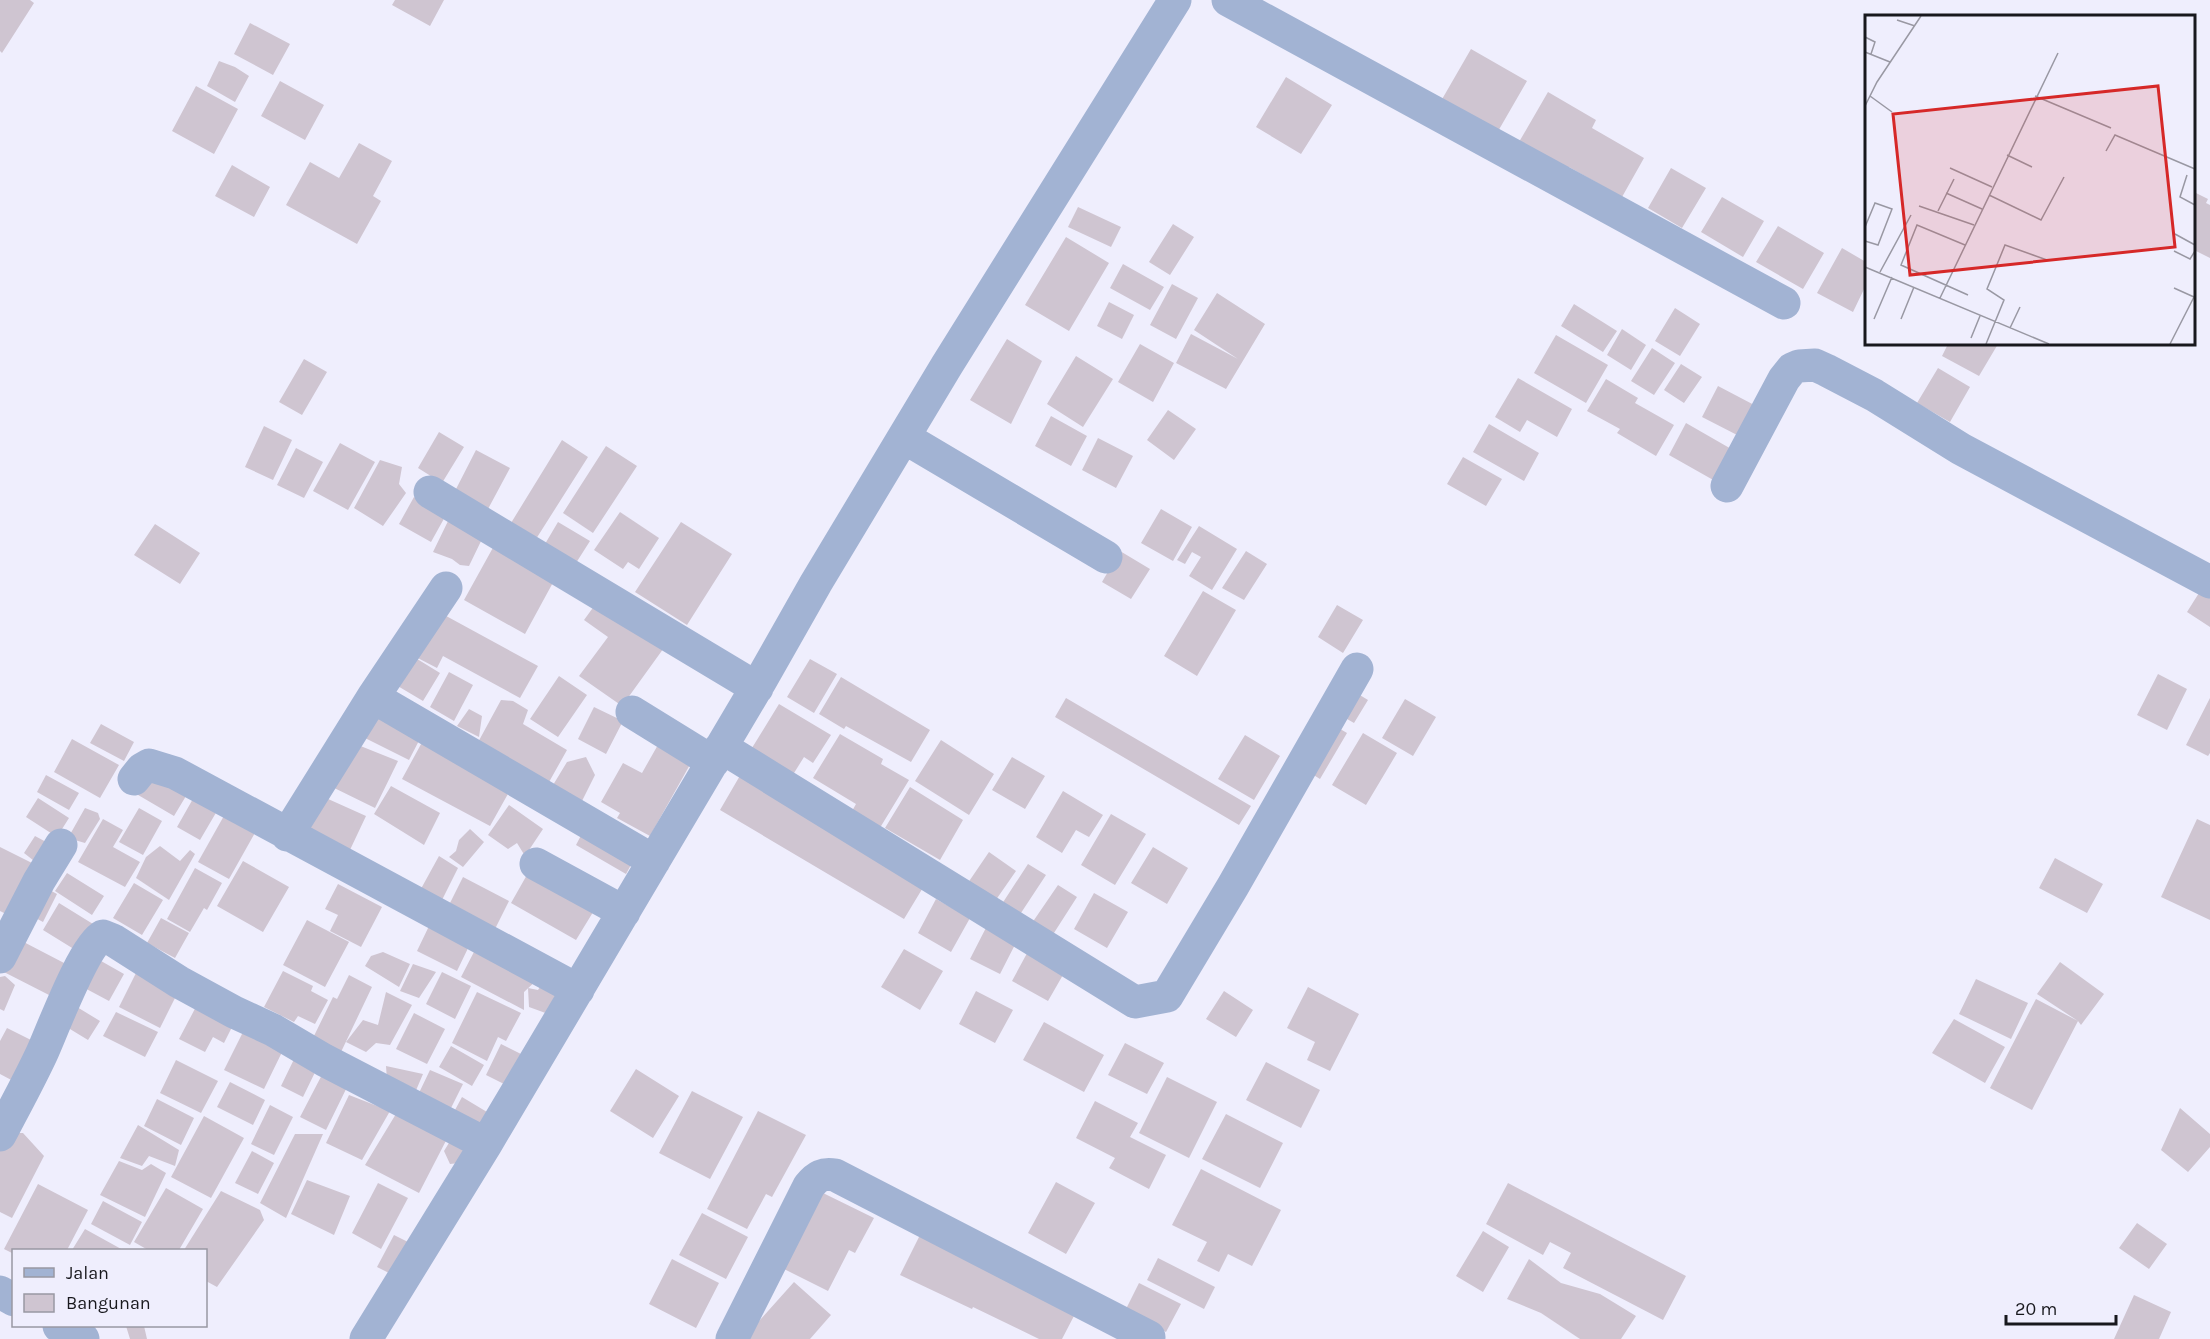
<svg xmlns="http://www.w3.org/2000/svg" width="2210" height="1339" font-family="Karla,sans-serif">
<rect width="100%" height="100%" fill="#efeefd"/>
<path fill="#cfc5d1" d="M0,0H30L34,3L2,53L0,51Z
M395,0H444L430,26L392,5Z
M250,23L290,44L273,75L234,54Z
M1471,49L1527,81L1497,133L1441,101Z
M219,61L235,67L249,76L235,102L207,86Z
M1286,77L1332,105L1301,154L1256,127Z
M280,81L324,105L305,140L261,116Z
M196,86L238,109L214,154L172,131Z
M1548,92L1596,120L1592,128L1644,158L1622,197L1569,167L1567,170L1519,142Z
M359,143L392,161L373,196L381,201L357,244L286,205L310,162L339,178Z
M232,165L270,187L254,217L215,196Z
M1671,168L1706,188L1682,228L1648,208Z
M2194,192L2208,199L2206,203L2210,205V258L2194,250Z
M1722,197L1764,221L1743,257L1701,232Z
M1078,207L1121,227L1111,247L1068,227Z
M1173,224L1194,237L1170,275L1149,262Z
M1778,226L1824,253L1803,289L1756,262Z
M1066,237L1109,263L1069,331L1025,305Z
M1842,248L1866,262V285L1853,312L1817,293Z
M1123,264L1164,287L1150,310L1110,288Z
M1172,284L1198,298L1176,339L1150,325Z
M1217,293L1265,324L1226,389L1176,363L1191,334L1238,359L1194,330Z
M1109,302L1134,315L1122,339L1097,326Z
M1574,304L1617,331L1603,352L1561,326Z
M1675,308L1700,324L1680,356L1655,341Z
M1622,329L1646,345L1631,370L1607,355Z
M1556,335L1608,365L1586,403L1534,373Z
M1007,339L1042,361L1011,424L970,400Z
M1140,344L1174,363L1153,402L1118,382Z
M1948,344H1998L1979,376L1942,356Z
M1652,348L1675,363L1654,395L1631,381Z
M1076,356L1113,379L1083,427L1047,404Z
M304,359L327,372L302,415L279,402Z
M1681,364L1702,377L1684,403L1664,390Z
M1938,368L1970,387L1950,422L1917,403Z
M1518,378L1572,409L1557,437L1527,420L1520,432L1495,417Z
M1606,379L1638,398L1635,403L1674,425L1656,456L1617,433L1620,429L1587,411Z
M1718,386L1758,407L1741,437L1702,417Z
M1168,410L1196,429L1174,460L1147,440Z
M1051,416L1087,436L1071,466L1035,446Z
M1686,423L1733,450L1715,481L1669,455Z
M1489,424L1539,453L1524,481L1473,452Z
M264,426L292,440L273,480L245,467Z
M439,432L464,447L442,483L418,468Z
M1098,438L1133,456L1116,488L1082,470Z
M562,440L588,457L536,539L511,523Z
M340,443L375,462L348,510L313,491Z
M606,446L637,466L593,533L563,513Z
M296,448L323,462L304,498L277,485Z
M476,450L510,468L488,509L455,491Z
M1463,457L1502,479L1486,506L1447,484Z
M380,460L402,467L399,484L406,493L383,526L354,508Z
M414,497L446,515L431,542L399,524Z
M1161,509L1192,527L1173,561L1141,543Z
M620,512L659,538L639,569L628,562L623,569L594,550Z
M450,517L483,537L469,566L460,565L452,559L433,552Z
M558,522L590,541L576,563L545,544Z
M681,522L732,554L687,625L635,592Z
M155,524L200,553L180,584L134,555Z
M1199,526L1237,549L1212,590L1189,576L1201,557L1192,552L1185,564L1177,560Z
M495,544L556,577L525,634L464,600Z
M1120,551L1150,569L1131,599L1102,582Z
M1246,551L1267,564L1244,600L1222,588Z
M2204,585L2210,589V627L2187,612Z
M1203,591L1236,610L1197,676L1164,656Z
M600,598L666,645L622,706L579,676L608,637L584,620Z
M1337,605L1363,620L1343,653L1318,637Z
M437,611L538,666L520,698L443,656L437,668L412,655Z
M409,654L440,673L423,701L391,682Z
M810,659L837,674L814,713L787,697Z
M449,672L473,685L454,721L430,707Z
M2158,674L2187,689L2167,730L2137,715Z
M559,676L587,695L558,737L530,719Z
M841,677L930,730L911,762L846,726L844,729L819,714Z
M1335,680L1368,700L1354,723L1321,704Z
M1066,698L1251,806L1239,825L1055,717Z
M2210,698V753L2208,756L2186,745Z
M1405,699L1436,717L1413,756L1382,738Z
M501,700L513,701L528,710L523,724L567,750L544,791L476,746Z
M779,704L831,735L813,763L804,757L789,781L747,756Z
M376,706L424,731L409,760L359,735Z
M594,707L623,721L606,754L578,739Z
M469,709L482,716L479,737L457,726Z
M1315,714L1347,733L1320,779L1288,759Z
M101,724L134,742L124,761L90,743Z
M1363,733L1397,753L1366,805L1332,785Z
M840,734L883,759L881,764L909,780L875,836L847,820L856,804L813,778Z
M426,735L514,783L490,826L402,779Z
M1245,735L1280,756L1254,800L1218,779Z
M72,739L119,765L100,798L54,772Z
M941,740L994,774L969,815L915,781Z
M348,741L398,761L375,808L322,782Z
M659,743L692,761L650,836L617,818L620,813L601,802L623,763L642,773Z
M586,757L595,775L579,807L550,790L567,762Z
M1012,757L1045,776L1025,809L992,790Z
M149,767L189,791L174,816L133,792Z
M745,767L930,876L904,919L720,810Z
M46,775L79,793L69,810L37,792Z
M391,786L440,813L424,845L374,814Z
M910,787L963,820L940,860L885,828Z
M1063,791L1103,815L1089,837L1076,830L1062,853L1036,837Z
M317,794L366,816L349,852L295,824Z
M194,797L217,811L200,840L177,827Z
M38,798L69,818L57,837L26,817Z
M509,805L543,829L525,856L517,843L508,849L488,835Z
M85,808L98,813L100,819L85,843L68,838Z
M139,808L162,821L143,855L119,842Z
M225,814L256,831L229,879L198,862Z
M1111,814L1146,834L1115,885L1081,865Z
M103,819L123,830L113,847L140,862L125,887L78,862Z
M2197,819L2210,825V920L2161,897Z
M587,824L638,852L626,874L576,845Z
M470,829L484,842L463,867L449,857L456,851L459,840Z
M35,836L48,843L43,868L24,853Z
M160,846L180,861L190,850L195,854L169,900L136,878L146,857Z
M0,847L34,864L8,915L0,911Z
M1153,847L1188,868L1167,904L1131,883Z
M989,852L1016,871L984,917L957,899Z
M439,856L458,868L438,908L417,896Z
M2055,858L2103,884L2087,913L2039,888Z
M243,861L289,887L263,932L217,906Z
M1028,864L1046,875L1015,922L998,910Z
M532,866L598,904L576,940L511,903Z
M195,868L222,883L207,910L204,908L190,932L167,919Z
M67,873L104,896L92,915L55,891Z
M463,877L509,901L495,929L450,903Z
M134,883L163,900L142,935L113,918Z
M338,884L382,907L361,947L330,931L338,915L325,909Z
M1058,885L1077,897L1052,936L1032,923Z
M44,887L57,894L43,922L30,915Z
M1094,893L1128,912L1107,948L1074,929Z
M936,899L970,918L951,952L918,933Z
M59,903L93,924L77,951L43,930Z
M161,918L189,933L175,958L147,943Z
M991,918L1021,933L1000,974L970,959Z
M307,920L349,942L325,987L283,965Z
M430,924L470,944L457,971L417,951Z
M1038,933L1075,954L1048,1001L1012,981Z
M16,938L66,964L49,995L0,970Z
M476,948L539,978L524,992V1010L461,977Z
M904,949L943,971L920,1010L881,987Z
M383,952L410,964L399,987L365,966L371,956Z
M94,957L124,974L109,1001L79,985Z
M2060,962L2104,994L2081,1025L2078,1021L2032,1110L1990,1088L2036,999L2078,1021L2037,994Z
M413,964L436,972L419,998L400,991Z
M138,969L179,990L160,1028L119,1007Z
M283,971L313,986L311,991L328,1000L315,1024L298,1016L294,1022L264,1007Z
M442,972L471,986L455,1019L426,1004Z
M349,975L372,987L341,1052L313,1038L333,997L337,999Z
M5,976L15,985L4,1011L0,1009V977Z
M1976,979L2028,1003L2011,1039L1959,1014Z
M544,981L561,987L551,1015L529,1007L528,988L538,990Z
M1308,987L1359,1014L1330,1071L1307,1060L1315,1042L1287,1028Z
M976,991L1013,1010L995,1043L959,1024Z
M1224,991L1253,1010L1236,1037L1206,1019Z
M386,992L412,1005L390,1045L376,1043L366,1052L346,1042L363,1020L378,1025Z
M477,992L521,1013L506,1041L498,1037L487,1061L452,1043Z
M198,1003L232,1027L224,1043L213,1037L205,1052L179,1039Z
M77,1007L100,1021L88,1040L65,1026Z
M116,1012L158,1032L145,1057L103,1036Z
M414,1013L445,1029L427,1064L396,1049Z
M1954,1019L2005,1047L1985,1083L1932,1053Z
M1044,1022L1104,1055L1084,1092L1023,1060Z
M7,1028L37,1043L17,1083L0,1074V1041Z
M245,1028L284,1048L264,1089L224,1070Z
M1125,1043L1164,1063L1147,1094L1108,1075Z
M501,1044L523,1055L508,1086L486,1075Z
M451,1046L484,1065L472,1086L439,1067Z
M298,1051L320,1062L303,1097L281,1086Z
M176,1060L218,1081L201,1113L160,1093Z
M1266,1062L1320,1090L1301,1128L1246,1100Z
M386,1066L423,1074L414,1095L387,1080Z
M325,1069L350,1081L326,1130L300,1117Z
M636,1069L679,1096L653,1138L610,1111Z
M430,1070L463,1084L448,1114L418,1095Z
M1167,1077L1217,1102L1189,1158L1139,1133Z
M230,1082L265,1100L253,1125L217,1107Z
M692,1091L743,1117L710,1179L659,1153Z
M349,1095L390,1111L362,1160L326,1143Z
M462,1097L487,1112L481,1129L455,1110Z
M157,1099L194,1118L181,1145L144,1126Z
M1095,1101L1138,1123L1130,1137L1166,1155L1149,1189L1109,1168L1115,1158L1076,1138Z
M402,1104L451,1131L419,1193L365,1165Z
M270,1105L293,1117L274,1155L251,1144Z
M2180,1108L2210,1134V1147L2188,1172L2161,1150Z
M758,1111L806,1135L772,1197L766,1194L747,1229L707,1209Z
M1226,1114L1283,1143L1260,1188L1202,1159Z
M204,1116L244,1138L211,1198L171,1177Z
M138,1125L179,1150L175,1166L149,1156L142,1166L120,1158Z
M8,1133H23L44,1156L12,1218L0,1212V1147Z
M455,1133L470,1141L459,1163L450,1164L444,1151Z
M295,1134H323L286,1218L260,1203Z
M252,1151L274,1163L258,1194L235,1183Z
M119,1161L142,1170L151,1164L166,1173L145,1217L100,1195Z
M1201,1169L1281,1210L1252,1266L1228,1254L1219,1272L1197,1261L1207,1242L1172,1225Z
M307,1180L350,1196L334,1235L291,1214Z
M1056,1182L1095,1203L1066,1254L1028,1233Z
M378,1183L408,1198L381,1249L352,1233Z
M1508,1183L1686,1276L1663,1320L1563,1268L1571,1253L1550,1242L1543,1255L1486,1224Z
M38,1184L88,1210L67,1250H14V1254L4,1249Z
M166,1188L203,1209L179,1250H148L134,1242Z
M221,1191L260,1210L264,1220L217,1287L206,1281V1250H184Z
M823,1193L874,1218L855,1253L849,1250L828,1291L784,1269Z
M103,1201L142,1222L130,1245L91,1224Z
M702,1213L748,1237L726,1279L679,1255Z
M2137,1223L2167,1244L2149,1269L2119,1248Z
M85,1229L123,1250H72Z
M1483,1231L1509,1247L1483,1292L1456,1276Z
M394,1235L408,1242L391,1274L377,1267Z
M920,1235L1075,1314L1062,1339H1039L973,1307L972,1309L900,1275Z
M1158,1258L1215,1287L1204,1309L1147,1280Z
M672,1259L719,1283L696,1328L649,1304Z
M1529,1259L1561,1283L1600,1294L1636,1316L1621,1339H1580L1541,1313L1507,1299Z
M794,1282L831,1315L810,1339H743Z
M1139,1283L1181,1304L1166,1332L1125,1311Z
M2134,1295L2171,1312L2159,1339H2114Z
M126,1326H144L147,1339H130Z"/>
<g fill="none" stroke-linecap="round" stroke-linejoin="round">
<path stroke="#a2b3d3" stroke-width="33" d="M1228,0L1784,303
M905,438L1106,557
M1727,486L1784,379L1792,369L1799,366L1815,365L1826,370L1874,395L1961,449L2210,582
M430,492L757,688
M373,697L654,861
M632,712L713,762
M721,747L1135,1002L1167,996L1233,886L1357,669
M134,779L142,769L149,765L175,773L578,990
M287,835L373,697L446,588
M536,864L624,912
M0,957L39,881L61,845
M0,1135C14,1108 29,1081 42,1053C52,1031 84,945 103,936L113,940L179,982L234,1012L273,1030L324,1060L486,1144
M0,1292L14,1300
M59,1326L83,1339
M366,1339L486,1144L761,680L816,583L947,365L1175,0
M732,1339L809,1186C817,1176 823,1173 835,1175L1149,1337"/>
</g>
<g transform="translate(1865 15)">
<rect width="330" height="330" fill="#efeefd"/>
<path fill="none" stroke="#9998a3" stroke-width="1.5" d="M32,5L50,11M0,22L10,27L6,39M0,37L25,47M5,81L27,97M170,81L246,113M0,91L12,67L56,1M241,136L250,120L330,154M142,140L167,152M85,153L127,172M322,160L315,182L330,190M81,178L117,194M124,180L176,205L199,162M54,191L109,210M73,196L89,164M0,212L10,188L27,194L13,230L0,226M310,219L330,230M100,230L52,210L36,250L103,280M309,236L325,244L330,236M0,252L184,329M15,257L46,200M309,273L329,282M75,283L193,38M9,304L27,262M36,304L49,272M145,313L155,292M106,323L115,301M121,329L139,285L122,274L140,230L182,245M305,329L330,280"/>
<path fill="#d62828" fill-opacity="0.15" stroke="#d62828" stroke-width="3" d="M293,71L310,232L45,260L28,99Z"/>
<rect width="330" height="330" fill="none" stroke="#18181d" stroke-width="3"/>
</g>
<rect x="12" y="1249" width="195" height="78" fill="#efeefd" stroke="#9998a3" stroke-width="1.5"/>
<rect x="24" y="1268" width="30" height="9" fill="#a2b3d3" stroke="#9998a3" stroke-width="1.5"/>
<text x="66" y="1279" font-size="18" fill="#18181d">Jalan</text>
<rect x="24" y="1294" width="30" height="18" fill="#cfc5d1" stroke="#9998a3" stroke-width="1.5"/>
<text x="66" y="1309" font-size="18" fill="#18181d">Bangunan</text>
<path d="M2006 1315v9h110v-9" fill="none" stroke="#18181d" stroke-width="3"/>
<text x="2015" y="1315" font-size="18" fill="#18181d" stroke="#efeefd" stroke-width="4.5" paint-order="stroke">20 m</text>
</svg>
